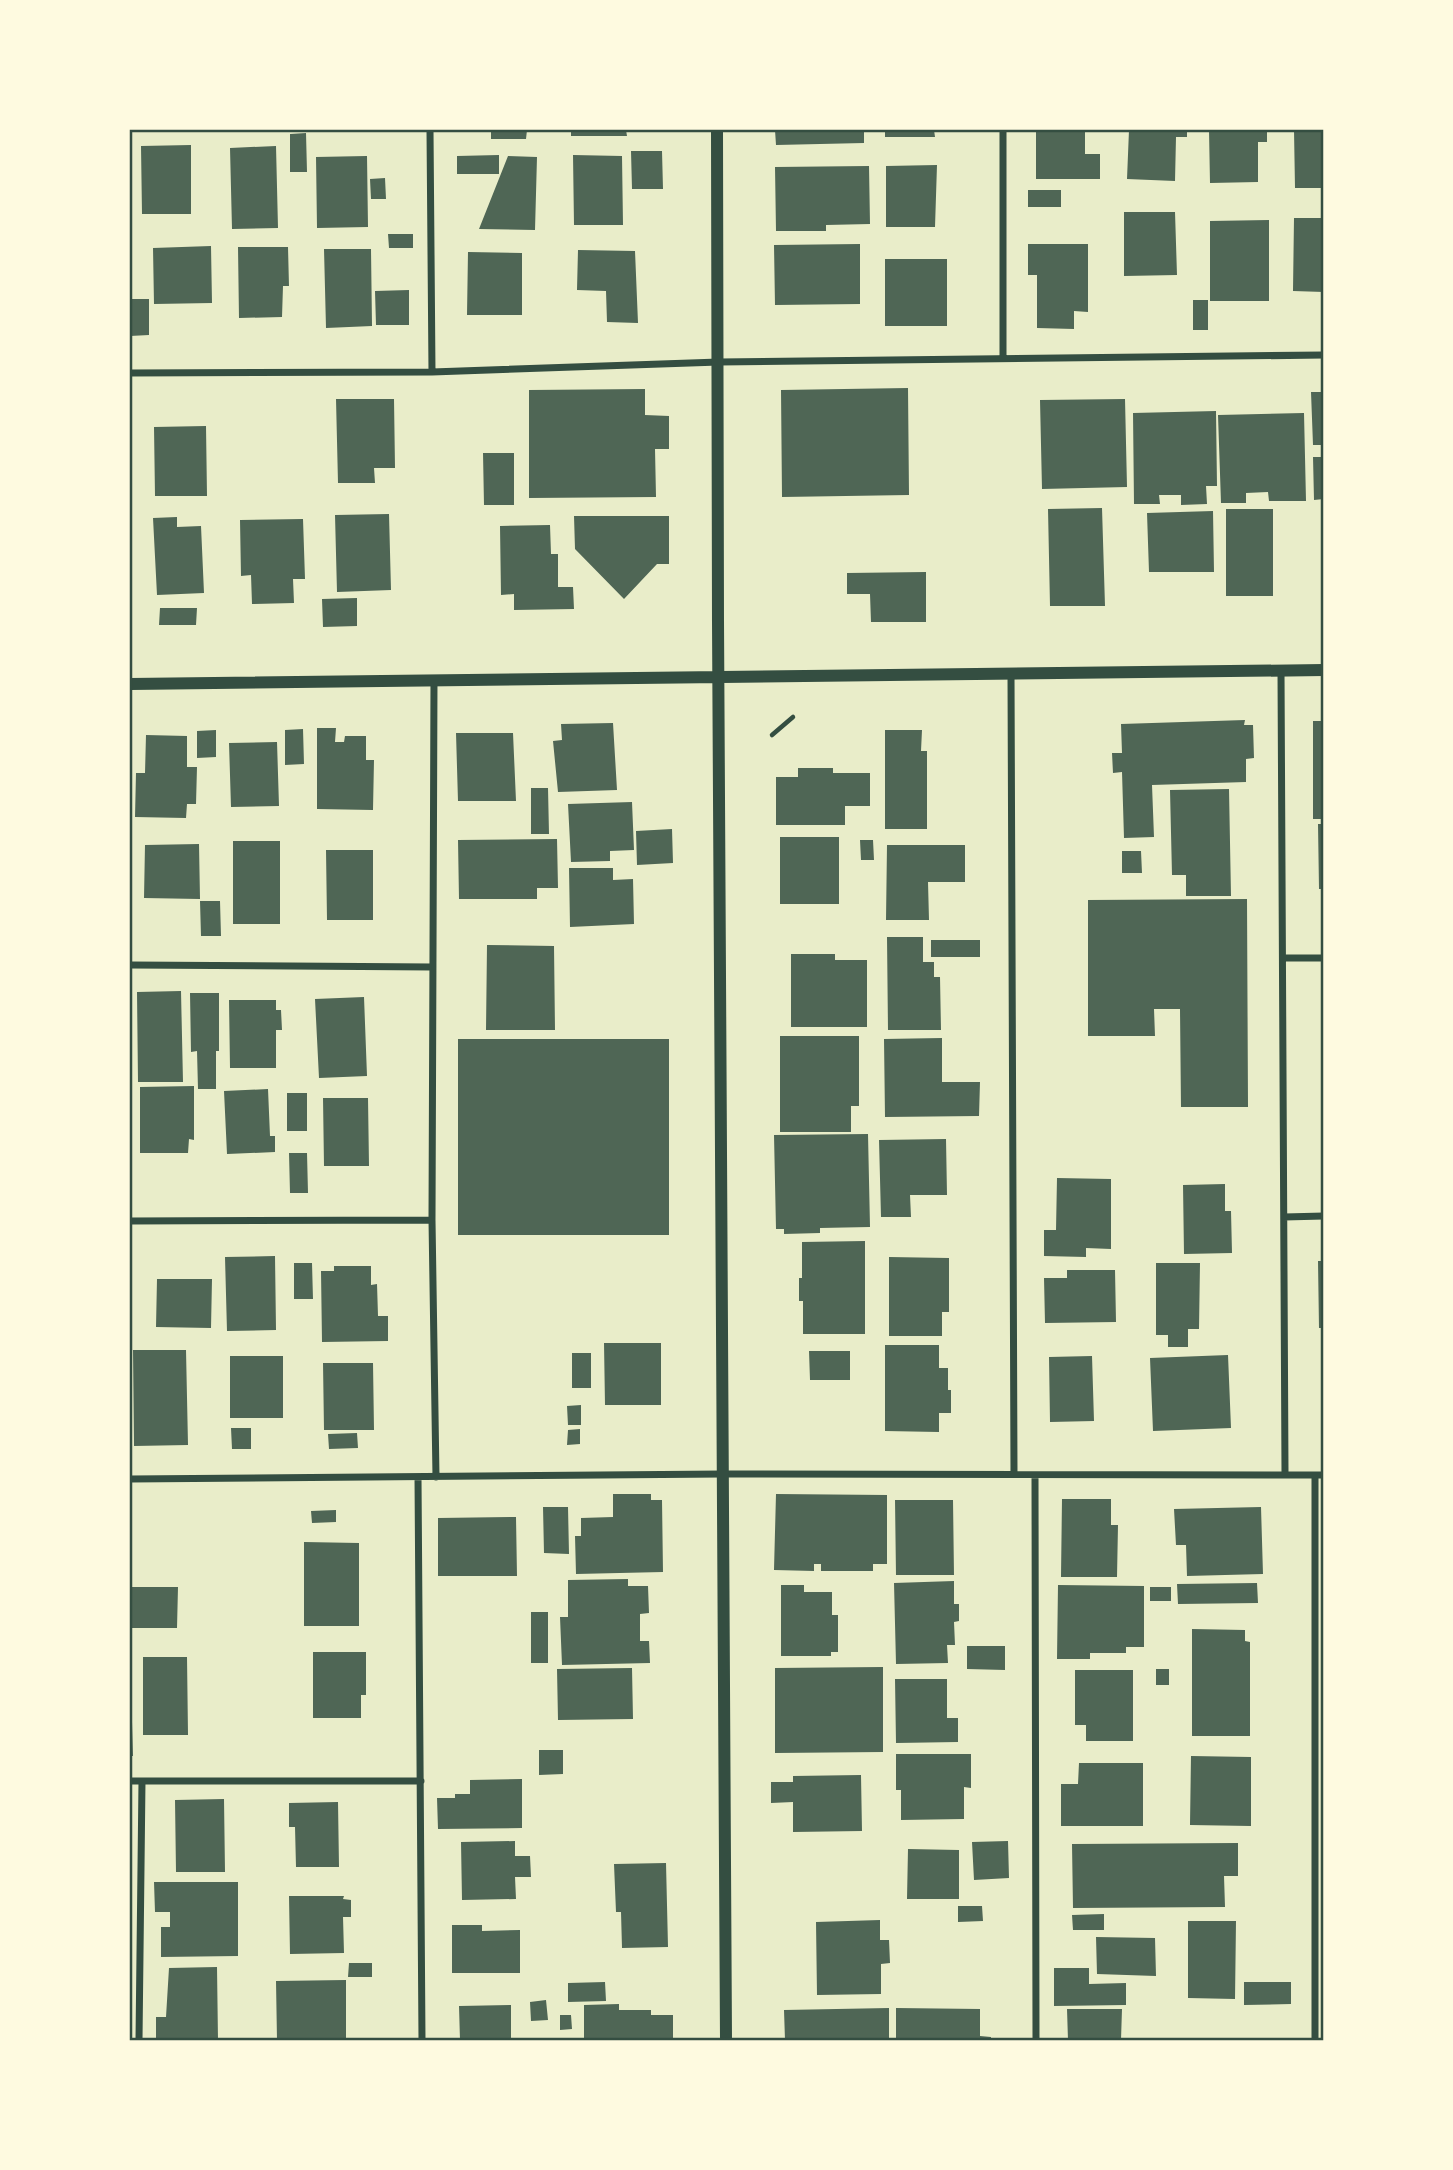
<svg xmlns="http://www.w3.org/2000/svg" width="1453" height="2170" font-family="Helvetica,sans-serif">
<rect width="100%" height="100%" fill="#e9edc9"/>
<path fill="#4f6655" d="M491,130H527L526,139H491Z
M571,130H626L627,136H571Z
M775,130H864V143L776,145Z
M885,130H934L935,137H885Z
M1036,130H1085V154H1100V179H1036Z
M1129,130H1187V137H1176L1175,181L1127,179Z
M1209,130H1267V142H1258V182L1210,183Z
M1294,130H1324V188H1295Z
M306,133L307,172H290V134Z
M191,145V214H142L141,146Z
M276,146L278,228L232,229L230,148Z
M631,151H662L663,189H632Z
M499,155V174H457V156Z
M573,155L622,156L623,225H574Z
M367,156L368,227L317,228L316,157Z
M508,156L537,157L535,230L479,229Z
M937,165L935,227H886V166Z
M869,166L870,224L826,225V231H776L775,167Z
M385,178L386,199H371L370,179Z
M1028,190H1061V207H1028Z
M1124,212H1175L1177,275L1124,276Z
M1294,218H1324V292L1293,291Z
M1269,220V301H1210V221Z
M388,234H413V248H389Z
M860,244V304L775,305L774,245Z
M1028,244H1088V312L1074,311V329L1037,328V275H1028Z
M211,246L212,303L154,304L153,248Z
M238,247H288L289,286H283L282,317L239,318Z
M324,249H371L372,326L326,328Z
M578,250L635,251L638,323L607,322L606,291L577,290Z
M468,252L522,253V315H467Z
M885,259H947V326H885Z
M409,290V325H376L375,291Z
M130,299H149V335L130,336Z
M1193,300H1208V330H1193Z
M908,388L909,495L782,497L781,390Z
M645,389V415L669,416V449H655L656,497L529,498V390Z
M1311,392H1324V445H1313Z
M336,399H394L395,468H374L375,483H338Z
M1125,399L1127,487L1042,489L1040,400Z
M1216,411L1217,486H1206L1207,504L1181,505V495H1159L1160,504H1134L1133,413Z
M1304,413L1306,501H1269L1268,492L1246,493V503H1221L1218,415Z
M206,426L207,496H155L154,427Z
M483,453H514V505H484Z
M1313,457H1324V499L1314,500Z
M1102,508L1105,606H1050L1048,509Z
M1226,509H1273V596H1226Z
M1213,511L1214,572H1149L1147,513Z
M389,514L391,590L337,592L335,515Z
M574,516H669V564H657L624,599L575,549Z
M177,517V527L201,526L204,593L157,595L153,518Z
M303,519L305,579H293L294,603L252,604L251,575L241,576L240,520Z
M550,525L551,554H558V587H573L574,609L514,610V594L501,595L500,526Z
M926,572V622H871L870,594H847V573Z
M357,598V626L323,627L322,599Z
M160,608H197L196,625H159Z
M1245,720L1244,725H1253L1254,758L1246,759V782L1152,785L1154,837L1124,838L1122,772L1113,773L1112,753H1122L1121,724Z
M1313,721H1324V819H1313Z
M613,723L617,790L558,792L553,741L562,740L561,724Z
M317,728H336L335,742H344L345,736H366V760H374L373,810L317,809Z
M303,729L304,764L285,765V730Z
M216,730V757L197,758V731Z
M885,730H922L921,751H927V829H885Z
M456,733H513L516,801H458Z
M146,735L187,736V767H197L196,804H187L186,818L135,817L136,773H145Z
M277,742L279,806L231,807L229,743Z
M798,768H833V773H870V806H845V825H776V777H798Z
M531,788H548L549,834H531Z
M1229,789L1231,896H1186V875H1172L1170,790Z
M632,802L634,850L610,851V861L571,862L568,804Z
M1318,824H1324V889H1319Z
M672,829L673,863L637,865L636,831Z
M780,837H839V904H780Z
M557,839L558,888H537V899H459L458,840Z
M860,840H873L874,860H861Z
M233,841H280V924H233Z
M199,844L200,899L144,898L145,845Z
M887,845H965V882H928L929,920H886Z
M326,850H373V920H327Z
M1122,851H1141L1142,873H1122Z
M569,868H613V880L633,879L634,924L570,927Z
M1247,899L1248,1107H1181L1180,1009H1154L1155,1036H1088V900Z
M200,901H220L221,936H201Z
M887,937H923V962H934V977H940L941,1030H888Z
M931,940H980V957H931Z
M487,945L554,946L555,1030H486Z
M791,954H835V960H867V1027H791Z
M181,991L183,1082H138L137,992Z
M190,993H219V1051H216V1089H198L197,1051L191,1052Z
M364,997L367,1076L319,1078L315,999Z
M229,1000H276V1010H281L282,1030H276V1068H230Z
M780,1036H859V1106H851V1132H780Z
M942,1038V1082H980L979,1116L885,1117L884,1039Z
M458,1039H669V1235H458Z
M194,1086V1140L189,1139L188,1153H140V1087Z
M268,1089L270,1136H275V1152L227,1154L224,1091Z
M287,1093H307V1131H287Z
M323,1098H368L369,1166H324Z
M868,1134L870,1227L820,1228V1233L784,1234V1229H776L774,1135Z
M946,1139L947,1195H910L911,1217H881L879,1140Z
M289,1153H307L308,1193H290Z
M1057,1178L1111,1179V1249L1086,1248V1257L1044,1256V1230H1056Z
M1225,1184V1211H1231L1232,1253L1184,1254L1183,1185Z
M865,1241V1334H803V1301H799V1278H802V1242Z
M275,1256L276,1330L227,1331L225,1257Z
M889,1257L949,1258V1312H942V1336H889Z
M1318,1261H1324V1328H1319Z
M294,1263H312L313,1299H294Z
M1156,1263H1200L1199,1329H1188V1347H1168V1335H1156Z
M334,1266H371V1285L377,1284L378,1316H388V1341L322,1342L321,1271H334Z
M1067,1270H1115L1116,1322L1045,1323L1044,1278H1067Z
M157,1279H212L211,1328L156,1327Z
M604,1343H661V1405H605Z
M885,1345H939V1368H948V1390H951V1413H939V1432L885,1431Z
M133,1350H186L188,1445L134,1446Z
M809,1351H850V1380H810Z
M572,1353H591V1388H572Z
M1228,1355L1231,1428L1153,1431L1150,1358Z
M230,1356H283V1418H230Z
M1092,1356L1094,1421L1050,1422L1049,1357Z
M323,1363H373L374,1430H324Z
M581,1405V1425H568L567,1406Z
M231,1428H251V1449H232Z
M580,1429V1444L567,1445L568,1430Z
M357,1433L358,1448L329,1449L328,1434Z
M613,1494H651V1500H662L663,1572L576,1574L575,1536H581V1518L613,1517Z
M776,1494L887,1495V1564H873V1571H821V1564H814V1571L774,1570Z
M1062,1499H1111V1525H1118L1117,1577H1061Z
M895,1500H953L954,1575H896Z
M543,1507H568L569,1554L544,1553Z
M1261,1507L1263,1574L1187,1576L1186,1545H1176L1174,1509Z
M336,1510V1522L312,1523L311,1511Z
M516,1517L517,1576H438V1518Z
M304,1542L359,1543V1626H304Z
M628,1579V1586H648L649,1613L640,1614V1641H649L650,1663L562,1665L560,1617H568V1580Z
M954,1581V1604H959V1621L954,1622L955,1645H947L948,1663L896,1664L894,1583Z
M1257,1583L1258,1603L1178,1604L1177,1584Z
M781,1585H804V1592H832V1615H838V1652H831V1656H781Z
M1058,1585L1144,1586V1647H1126V1653H1090V1659H1057Z
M130,1587H178L177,1628H130Z
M1150,1587H1171V1601H1150Z
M531,1612H548V1663H531Z
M1192,1629L1245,1630V1641L1250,1642V1736H1192Z
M967,1646H1005V1670L967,1669Z
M313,1652H366V1695H361V1718H313Z
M143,1657H187L188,1735H143Z
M883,1667V1752L775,1753V1668Z
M632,1668L633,1719L558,1720L557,1669Z
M1156,1669H1169V1685H1156Z
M1075,1670H1133V1741H1086V1725H1075Z
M895,1679H947V1718H958V1742L896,1743Z
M130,1722H132L133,1756H130Z
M539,1750H563V1774L539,1775Z
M896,1754H971V1788L964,1787V1819L901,1820V1790H896Z
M1191,1756L1251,1757V1826L1190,1825Z
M1079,1763H1143V1826H1061V1784H1078Z
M861,1775L862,1831L793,1832V1802L771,1803V1782H793V1776Z
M522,1779V1828L438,1829L437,1798H455V1794H470V1780Z
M224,1799L225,1872H176L175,1800Z
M338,1802L339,1867H296L295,1827H289V1803Z
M515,1841V1856H530L531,1877H515L516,1899L462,1900L461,1842Z
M1008,1841L1009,1878L974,1880L972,1842Z
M1238,1843V1876H1224L1225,1907L1073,1908L1072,1844Z
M908,1849L959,1850V1899H907Z
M666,1863L668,1947L622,1948L621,1912H616L614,1864Z
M154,1882H238V1956L161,1957V1927H170V1912H155Z
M289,1896H344L343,1899L351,1900V1917H343L344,1953L290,1954Z
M958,1906H982L983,1921L958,1922Z
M1104,1914V1930H1073L1072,1915Z
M880,1920V1940H889L890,1963L881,1964V1994L817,1995L816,1922Z
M1188,1921H1236L1235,1999L1188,1998Z
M452,1925H482V1931L520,1930V1973H452Z
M1096,1937L1155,1938L1156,1976L1097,1974Z
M349,1963H372V1977H348Z
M217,1967L218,2040H156V2017H166L169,1968Z
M1054,1968H1089V1984L1126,1983V2005L1054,2006Z
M346,1980V2039L277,2040L276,1981Z
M605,1982L606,2001L568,2002V1983Z
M1244,1982H1291V2004L1244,2005Z
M546,2000L548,2020L531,2021L530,2002Z
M619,2004V2010H651V2015H673V2038H651V2040H584V2005Z
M511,2005V2040H460L459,2006Z
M889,2008V2040H785L784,2010Z
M896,2008L980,2009V2036L991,2037V2040H896Z
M1067,2009H1122L1121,2040H1068Z
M560,2015H571L572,2029L560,2030Z"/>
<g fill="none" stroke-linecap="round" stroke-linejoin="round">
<path stroke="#344e41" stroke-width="4.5" d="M772,735L793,717"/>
<path stroke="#344e41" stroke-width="7" d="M430,130L432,372
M1003,358V130
M130,373L432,372L719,362L1324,355
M1281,671L1285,1473
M1011,674L1014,1474
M434,680L432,1220L436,1477
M1283,958H1324
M130,965L432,967
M1284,1217L1324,1216
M130,1221L432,1220
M1035,1475L1036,2040
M418,1477L422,2040
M130,1479L723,1474L1324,1475
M130,1781H421
M139,2040L142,1781
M1315,2040V1475"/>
<path stroke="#344e41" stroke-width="12" d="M717,130L718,621L726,2040
M130,684L1324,670"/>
</g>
<rect width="1453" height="2170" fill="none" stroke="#fefae0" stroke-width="262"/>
<rect x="131" y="131" width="1191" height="1908" fill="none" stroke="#344e41" stroke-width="2.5"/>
</svg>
